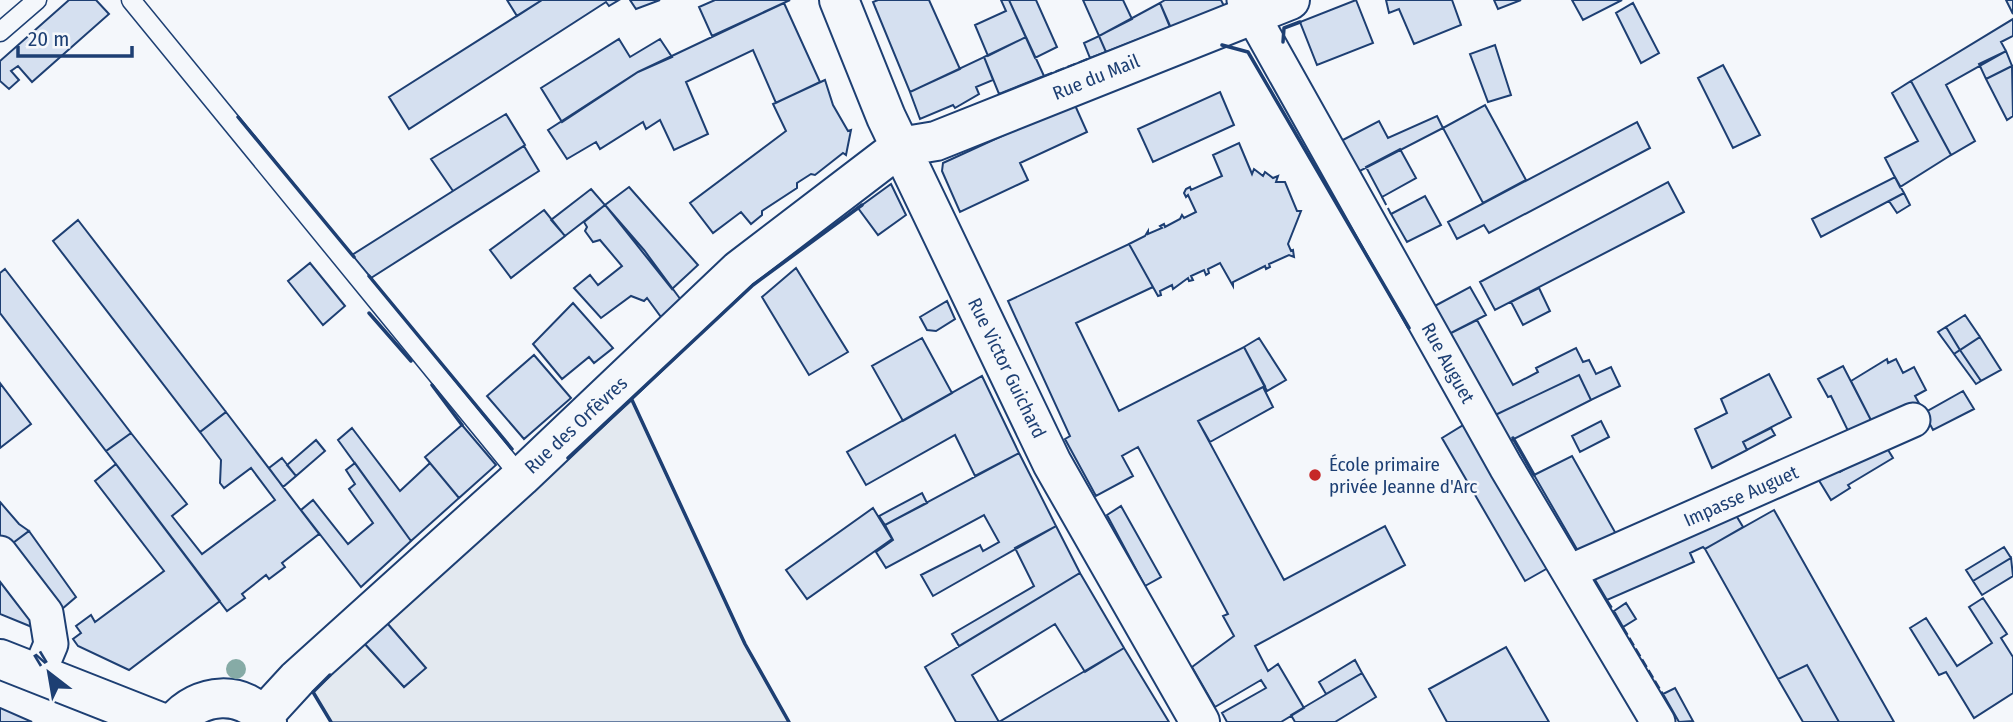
<svg xmlns="http://www.w3.org/2000/svg" width="2013" height="722" font-family="'Fira Sans Condensed',sans-serif">
<rect width="100%" height="100%" fill="#f4f7fb"/>
<path fill="#e3e9f0" stroke="#687fa3" stroke-width="2" d="M632,400L745,644L789,722H331L313,692L364,643L404,687L425,668L387,623Z"/>
<path fill="#d5e0f0" stroke="#1d3f73" stroke-width="2" d="M69,0H96L109,14L32,82L18,66L11,71L19,80L9,89L0,81V61Z
M507,0H542L517,16Z
M542,0H619L609,6L606,2L409,129L389,97Z
M630,0H660L636,9Z
M715,0H790L712,36L699,7Z
M878,0H929L960,69L910,92L873,2Z
M1001,0H1009L1026,37L988,56L975,25L1006,11Z
M1009,0H1036L1057,47L1035,58Z
M1083,0H1123L1132,19L1099,36Z
M1165,0H1221L1227,12L1174,35L1160,3Z
M1356,0L1373,43L1317,65L1300,22Z
M1386,0H1452L1461,25L1414,44L1399,9L1389,13Z
M1494,0H1521L1498,9Z
M1572,0H1622L1583,20Z
M2006,0H2013V14Z
M784,3L820,82L776,103L753,50L686,82L708,134L674,150L660,120L646,129L643,122L600,149L596,142L567,159L548,130L638,72Z
M1160,3L1170,27L1106,52L1099,36Z
M1633,3L1659,53L1641,63L1616,13Z
M2013,19V36L2001,42L2006,51L1946,85L1975,141L1951,155L1911,81Z
M1099,36L1106,52L1090,58L1084,43Z
M1026,37L1044,76L999,94L984,57Z
M619,39L630,57L660,39L672,57L638,72L562,122L541,88Z
M1495,45L1511,95L1488,102L1470,54Z
M2006,51L2012,66L1986,79L1979,64Z
M984,57L993,80L976,87L979,94L955,108L953,105L920,119L910,92Z
M1723,65L1760,135L1733,148L1698,78Z
M2012,66L2013,116L2007,120L1986,79Z
M825,80L833,105L848,131L851,130L846,155L843,153L815,175L811,174L797,183V188L762,211V215L751,224L741,212L713,233L690,203L786,131L773,104Z
M1911,81L1951,155L1900,187L1885,158L1918,141L1892,93Z
M1220,92L1234,125L1153,162L1138,129Z
M1074,103L1087,132L1020,163L1028,180L960,212L942,171L943,163Z
M1485,105L1526,180L1483,203L1443,128Z
M506,114L525,145L453,191L431,159Z
M1437,116L1443,128L1356,173L1339,142L1379,121L1388,138Z
M1637,122L1650,148L1489,233L1484,225L1457,239L1448,222Z
M1239,143L1252,174L1254,169L1263,176L1265,172L1273,178L1278,176L1276,182H1285L1297,211H1301L1288,244L1291,251L1293,250L1294,257L1289,255L1269,264L1270,267L1266,269L1265,266L1233,282V286L1220,263L1208,269L1209,273L1206,275L1204,270L1191,276L1193,280L1189,281L1188,278L1173,289L1172,285L1160,291L1161,295L1158,296L1129,244L1145,236L1148,231V234L1162,228L1160,226L1164,224L1165,227L1180,219L1182,215L1184,218L1196,212L1188,195L1186,197L1184,193L1186,189L1190,187L1191,190L1222,176L1213,155Z
M524,146L539,171L371,278L352,255Z
M1400,149L1416,178L1382,197L1366,167Z
M1895,177L1904,193L1821,237L1812,219Z
M1668,182L1684,212L1495,310L1480,282Z
M891,184L906,215L878,235L858,208Z
M629,187L698,265L672,289L605,205Z
M591,189L605,205L565,236L551,220Z
M1904,193L1910,205L1897,213L1889,201Z
M1425,196L1441,225L1407,242L1391,214Z
M605,205L644,250L681,300L661,317L647,298L644,301L631,296L601,318L574,288L590,275L598,285L622,266L600,240L593,242L585,231L587,227L584,222Z
M544,210L565,236L511,278L490,250Z
M78,220L226,412L200,432L53,241Z
M1129,244L1153,287L1076,323L1119,411L1244,347L1265,386L1198,421L1284,580L1385,526L1405,565L1255,646L1268,671L1278,664L1304,708L1281,722H1227L1222,713L1266,688L1261,680L1215,707L1192,667L1234,636L1223,616L1228,614L1138,447L1122,456L1133,476L1096,496L1065,439L1070,436L1008,301Z
M310,263L345,306L323,325L288,281Z
M796,268L848,352L809,375L762,297Z
M5,269L131,433L106,451L0,313V273Z
M1470,287L1486,315L1447,335L1431,308Z
M1539,288L1550,311L1523,325L1511,302Z
M947,301L955,319L936,331L927,330L920,317Z
M573,303L613,348L594,363L589,357L562,379L533,344Z
M1965,315L1980,337L1960,350L1946,327Z
M1477,320L1513,385L1538,372L1536,368L1576,348L1583,362L1589,360L1596,374L1611,367L1620,386L1591,400L1579,375L1491,417L1447,335Z
M1946,327L1960,350L1954,354L1938,332Z
M1980,337L2001,370L1981,381L1960,350Z
M922,338L952,393L903,421L872,366Z
M1259,338L1286,380L1267,391L1244,347Z
M1960,350L1981,381L1976,384L1954,354Z
M534,355L571,398L524,439L487,396Z
M1887,359L1888,363L1896,359L1903,373L1914,367L1926,390L1915,396L1920,405L1875,428L1851,381Z
M1843,366L1875,428L1852,439L1831,396L1828,397L1818,379Z
M1769,374L1791,417L1743,442L1747,450L1712,468L1695,429L1727,413L1721,399Z
M1579,375L1591,400L1506,443L1491,417Z
M982,376L1019,453L975,476L955,435L866,485L847,452Z
M0,383L31,424L0,448Z
M1263,387L1273,407L1210,442L1198,421Z
M1963,391L1974,409L1933,430L1924,413Z
M226,412L319,534L282,563L285,567L269,579L266,575L242,594L245,598L227,611L106,451L131,433L187,504L172,516L202,554L275,500L251,468L224,488L220,483L221,460L200,432Z
M1601,421L1609,437L1580,452L1572,436Z
M1465,424L1548,568L1525,581L1442,438Z
M462,425L496,465L459,498L425,457Z
M352,428L400,491L430,463L459,498L411,541L338,440Z
M1771,428L1775,435L1747,450L1743,442Z
M316,440L325,451L296,476L287,465Z
M1885,445L1893,458L1848,485L1850,488L1831,500L1815,474L1835,464L1840,472Z
M1019,453L1056,526L933,596L921,575L980,545L983,551L999,542L984,515L886,568L876,552L893,540L885,525Z
M1572,456L1620,541L1582,558L1534,475Z
M282,458L296,476L283,487L269,468Z
M355,463L411,541L361,587L301,510L313,500L348,544L373,523L349,489L355,484L346,470Z
M116,464L220,601L129,670L78,646L73,639L81,633L76,626L91,615L95,622L164,571L95,481Z
M922,493L927,503L885,525L879,516Z
M0,502L19,524L29,531L5,549L0,543Z
M1121,506L1161,577L1145,586L1107,515Z
M873,508L892,539L807,599L786,570Z
M1774,510L1894,722H1839L1807,665L1778,679L1705,549Z
M1734,512L1743,527L1705,549L1703,547L1690,553L1694,562L1607,600L1591,573Z
M1056,526L1080,573L959,646L952,634L1034,586L1015,548Z
M29,531L76,597L55,615L5,549Z
M2004,547L2011,558L1973,581L1966,570Z
M2011,558L2013,576L1982,595L1973,581Z
M0,561L43,618L32,627L0,614Z
M1080,573L1124,648L1085,672L1055,624L972,675L999,722H956L925,667Z
M1983,598L2007,634L2001,638L2013,657V693L1974,718L1946,672L1939,675L1910,628L1926,618L1957,666L1992,643L1969,607Z
M1626,603L1636,619L1623,627L1614,611Z
M387,623L426,668L404,687L364,643Z
M1506,647L1549,722H1447L1429,689Z
M1124,648L1169,722H999L1044,695Z
M1355,660L1362,673L1326,694L1319,682Z
M1807,665L1839,722H1803L1778,679Z
M1362,673L1376,697L1335,722H1295L1291,715Z
M1675,688L1693,721L1679,722L1663,694Z
M0,708L32,722H0Z"/>
<g fill="none" stroke-linecap="round" stroke-linejoin="round">
<defs>
<path id="lane" d="M131,0L521,477
M0,32L37,0"/>
<path id="street" d="M1244,0L1506,467L1658,722
M0,553L46,613L51,644L38,675
M1569,572L1913,420"/>
<path id="secondary" d="M839,0L886,117L1052,463L1200,722
M0,659L160,722
M263,716L297,679L521,477L739,270L900,147L936,141L1290,0
M175,722C198,693 245,688 267,722"/>
</defs>
<use href="#lane" stroke="#1d3f73" stroke-width="21"/>
<use href="#street" stroke="#1d3f73" stroke-width="37"/>
<use href="#secondary" stroke="#1d3f73" stroke-width="42"/>
<use href="#lane" stroke="#f4f7fb" stroke-width="18"/>
<use href="#street" stroke="#f4f7fb" stroke-width="33"/>
<use href="#secondary" stroke="#f4f7fb" stroke-width="38"/>
<path stroke="#1d3f73" stroke-width="2" stroke-dasharray="9 3.5" stroke-linecap="butt" d="M1044,76L1090,58
M1382,197L1391,214
M1607,600L1614,611
M1623,627L1663,694"/>
<path stroke="#1d3f73" stroke-width="3.5" d="M1283,42L1284,28L1300,22
M1222,45L1248,52L1409,328
M238,117L354,257
M369,276L512,449
M369,313L411,361
M432,385L462,425
M632,400L745,644L789,722
M1513,438L1534,475
M568,458L753,285L862,205
M330,675L313,692L331,722"/>
</g>
<circle fill="#86aba6" cx="236" cy="669" r="10"/>
<circle fill="#c62828" stroke="#f4f7fb" stroke-width="2.5" cx="1315" cy="475" r="7"/>
<g text-anchor="middle" dominant-baseline="central" stroke-width="5" stroke-linejoin="round" paint-order="stroke">
<g font-size="19" fill="#1d3f73" stroke="#f4f7fb">
<text transform="translate(1096 77) rotate(-22)">Rue du Mail</text>
<text transform="translate(1448 363) rotate(61)">Rue Auguet</text>
<text transform="translate(1007 368) rotate(64)">Rue Victor Guichard</text>
<text transform="translate(576 425) rotate(-43)">Rue des Orfèvres</text>
<text transform="translate(1741 496) rotate(-24)">Impasse Auguet</text>
</g>
<g font-size="19" fill="#1d3f73" stroke="#f4f7fb" text-anchor="start">
<text x="1329" y="464">École primaire<tspan x="1329" dy="22">privée Jeanne d'Arc</tspan></text>
</g>
</g>
<g transform="translate(49 673) rotate(329)" stroke="#f4f7fb" stroke-width="5" paint-order="stroke">
<path d="M0-5L12 26L0 18L-12 26Z" fill="#1d3f73"/>
<text y="-10" font-size="19" font-weight="bold" text-anchor="middle" fill="#1d3f73">N</text>
</g>
<path d="M18 46v10h114v-10" fill="none" stroke="#1d3f73" stroke-width="3.5"/>
<text x="28" y="46" font-size="21" fill="#1d3f73" stroke="#f4f7fb" stroke-width="5" paint-order="stroke">20 m</text>
</svg>
